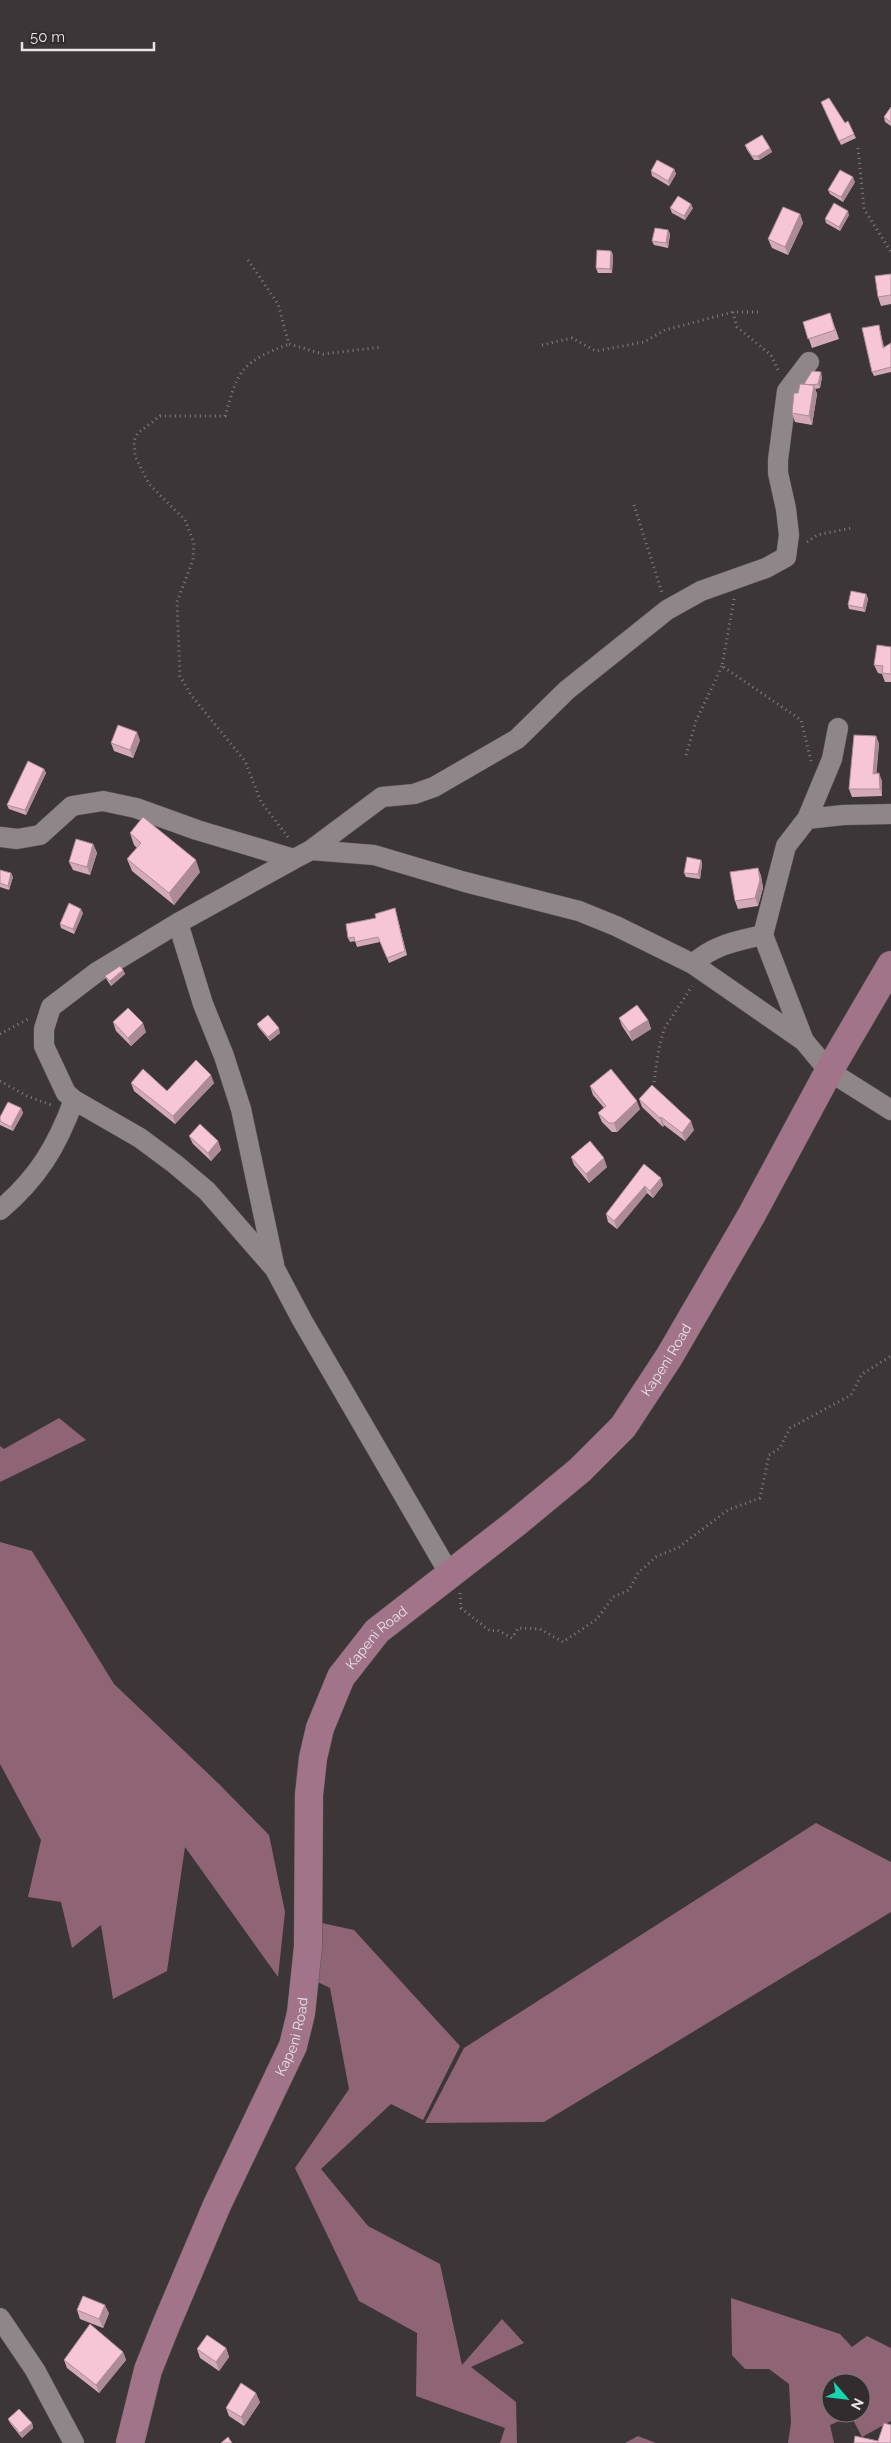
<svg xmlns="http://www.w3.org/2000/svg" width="891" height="2443" font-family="Raleway,sans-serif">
<rect width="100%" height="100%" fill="#3d3638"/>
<path fill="#8f6474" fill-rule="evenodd" d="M59,1418L86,1440L0,1482V1446L4,1449Z
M0,1542L32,1551L114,1684L220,1785L269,1835L285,1912L278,1977L185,1847L167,1971L113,1999L101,1925L72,1948L61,1902L28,1897L41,1840L0,1764Z
M816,1823L891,1862V1912L544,2122L425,2123L464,2048Z
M308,1920L354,1930L460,2046L423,2120L391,2104L321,2169L368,2226L440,2264L462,2365L502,2319L524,2343L471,2367L516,2402L517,2443H500L505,2428L416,2396L417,2333L359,2301L295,2168L349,2089L330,1988L299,1973Z
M731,2298L840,2334L852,2347L867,2336L891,2348V2421L862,2437L851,2416L830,2425L834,2443H788L791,2423L789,2384L769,2369H745L732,2355ZM831,2383H861V2413H831Z
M638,2436L656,2443H625Z"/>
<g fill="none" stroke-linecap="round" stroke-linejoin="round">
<defs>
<path id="minor" d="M807,819L843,815L891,814
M1,837L17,839L40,835L72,806L103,801L136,808L197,830L294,859L311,850L374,855L465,882L579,911L616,926L693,964L804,1041L829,1071L891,1110
M311,850L382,797L414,794L434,787L517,739L567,690L667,610L701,591L766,568L786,557L789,535L786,509L778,473V460L787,391L809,362
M693,964C713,945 737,941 763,935
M804,1041L763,935L786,846L807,819L832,759L838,728
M74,1100L66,1093L44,1046V1029L51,1007L97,972L178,923
M0,1210C38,1178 57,1146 74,1100L140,1138L175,1164L207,1191L275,1269L302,1320L449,1573
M274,1264L241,1109L224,1056L203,1004L178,923L294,859
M0,2318L35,2370L74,2443"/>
<g id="secondary">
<path id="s1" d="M130,2443L148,2370L166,2325L217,2205L293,2046L301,2013L308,1947L309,1795L313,1758L320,1728L341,1677L377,1631L516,1523L580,1470L623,1427L669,1357L751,1216L829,1071L891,965"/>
</g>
</defs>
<use href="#minor" stroke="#5b5456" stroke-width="21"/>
<use href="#secondary" stroke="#5b5456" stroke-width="29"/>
<path stroke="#837d7f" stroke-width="3" stroke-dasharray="1 4" stroke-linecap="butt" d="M858,148L864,209L891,252
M248,260L278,304L289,344L323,354L381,347
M758,312H733L737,327L771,355L779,372
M542,345L572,338L596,351L644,342L665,330L733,312
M634,505L662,593
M807,542L817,535L851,528
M734,599L722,666L801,720L811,761
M686,755L696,721L722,666
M288,837L261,802L245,761L191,695L180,676L177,602L193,560L194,543L185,520L149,484L135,456L134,441L138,433L160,416H225C239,368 241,363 289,344
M0,1034L28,1019
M0,1081L27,1096L51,1105
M654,1082L659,1048L664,1029L692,986
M460,1593L461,1608L490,1631L497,1630L512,1638L518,1628L540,1629L563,1642L597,1619L613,1597L629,1590L638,1573L656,1557L679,1547L728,1510L760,1498L769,1455L780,1448L790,1428L851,1395L862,1374L891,1356"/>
<use href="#minor" stroke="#8e8689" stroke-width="20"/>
<use href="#secondary" stroke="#a27489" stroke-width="28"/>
</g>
<path fill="#d4aab9" d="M821,102L854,134L856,138L841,145Z
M891,107V126L885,122L884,117Z
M745,145L770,148L772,152L759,160H754L747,150Z
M674,169L676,174L669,186L652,176L651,171Z
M855,182L843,202L830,194L828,190Z
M670,208H693L685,220L672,213Z
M800,214L803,223L788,255L772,248L768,239Z
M849,215L840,231L826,223L825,219Z
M668,230L670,234L668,248L654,245L652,241Z
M611,251L613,255L612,273H598L596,268Z
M891,274V304L881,306L878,297Z
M830,313L839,339L812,348L803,322Z
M880,330L884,347L891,343V372L874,376L872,372Z
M822,377L820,388L815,389L817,394L812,425L795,422L792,413L798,393L804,384Z
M866,594L868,599L865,612L849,609L848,605Z
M891,647V682H885L882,674L878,673L874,665Z
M876,736L879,744L876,773L882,781V796L852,797L849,789Z
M140,740L133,758L114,751L111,743Z
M44,769L46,773L26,815L9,809L7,805Z
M130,833L200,872L174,905L132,871L127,859L137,848L134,845Z
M93,844L97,853L90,875L73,870L69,862Z
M701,860L702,864L700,879L686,877L684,873Z
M758,868L761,876L763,888L758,906L738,909L735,901Z
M0,870L13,877L9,890L0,887Z
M395,908L407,955L389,963L380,942L357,947L355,941L350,942L348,938L376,918Z
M83,913L74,934L61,928L60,924Z
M123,970L125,974L111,986L107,980L105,976Z
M619,1018L648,1020L651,1029L632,1041L622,1026Z
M113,1022L146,1032L131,1046L116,1031Z
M257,1024L280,1033L270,1041L259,1028Z
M131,1083L167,1091L214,1083L175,1124L134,1091Z
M590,1086L640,1109L617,1132H612L602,1122L598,1113L604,1108L593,1095Z
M639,1099L694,1130L685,1141L664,1125L663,1127L642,1107Z
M21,1108L23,1113L13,1131L0,1125V1117Z
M189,1136L218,1141L221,1150L211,1161L193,1144Z
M571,1157L607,1167L589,1183L574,1165Z
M644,1164L663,1185L653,1198L647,1193L617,1229L608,1222L606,1214Z
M77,2310L109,2313L103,2328L80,2319Z
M226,2348L229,2357L219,2371L200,2358L197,2349Z
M123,2352L126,2360L99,2393L67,2368L64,2360Z
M260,2402L244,2426L229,2416L226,2408Z
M8,2419L32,2423L33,2428L22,2438L10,2423Z"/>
<path fill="#ac8b96" d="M770,148L772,152L759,160L758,156Z
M674,169L676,174L669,186L668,181Z
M853,177L855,182L843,202L841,197Z
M691,204L693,208L685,220L684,216Z
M848,211L849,215L840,231L839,227Z
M800,214L803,223L788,255L785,247Z
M668,230L670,234L668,248L666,243Z
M611,251L613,255L612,273L610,269Z
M821,372L822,377L820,388L818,384Z
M814,385L817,394L812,425L809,416Z
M866,594L868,599L865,612L863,608Z
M137,732L140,740L133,758L130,750Z
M876,736L879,744L876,781L873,774Z
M44,769L46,773L26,815L25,810Z
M879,773L882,781V796L880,789Z
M93,844L97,853L90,875L87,867Z
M196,860L200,872L174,905L169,893Z
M701,860L702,864L700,879L698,874Z
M758,868L761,876L763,888L758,906L755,898Z
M11,873L13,877L9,890L8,886Z
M81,909L83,913L74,934L73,929Z
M123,970L125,974L111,986L110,981Z
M648,1020L651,1029L632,1041L629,1032Z
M143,1023L146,1032L131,1046L128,1038Z
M279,1028L280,1033L270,1041L268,1037Z
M211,1075L214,1083L175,1124L173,1116Z
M637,1101L640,1109L617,1132L614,1123Z
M21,1108L23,1113L13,1131L11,1127Z
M661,1117L664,1125L663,1127L660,1118Z
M691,1121L694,1130L685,1141L682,1133Z
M218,1141L221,1150L211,1161L208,1153Z
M604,1158L607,1167L589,1183L586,1174Z
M661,1178L663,1185L653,1198L650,1191Z
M645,1186L647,1193L617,1229L614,1221Z
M105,2305L109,2313L103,2328L99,2319Z
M226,2348L229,2357L219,2371L216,2362Z
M123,2352L126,2360L99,2393L96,2385Z
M256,2393L260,2402L244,2426L241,2417Z
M32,2423L33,2428L22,2438L20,2433Z"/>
<path fill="#f6c6d7" stroke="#ac8b96" d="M829,98L845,123L848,121L854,134L839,141L821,102Z
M891,107V122L884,117Z
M762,135L770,148L758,156H752L745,145Z
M657,160L674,169L668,181L651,171Z
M840,170L853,177L841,197L828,190Z
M678,196L691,204L684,216L670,208Z
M834,203L848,211L839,227L825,219Z
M783,207L800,214L785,247L768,239Z
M655,228L668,230L666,243L652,241Z
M597,250L611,251L610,269L596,268Z
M891,274V295L878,297L875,276Z
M830,313L835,330L808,339L803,322Z
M879,325L883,348L891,343V367L872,372L862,328Z
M812,371L821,372L818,384L812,385L804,384Z
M800,384L814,385L809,416L792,413L794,393H798Z
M851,591L866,594L863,608L848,605Z
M877,645L891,647V674L882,673L883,666L874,665Z
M118,725L137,732L130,750L111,743Z
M854,735L876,736L873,774L879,773L880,789H849Z
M28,761L44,769L25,810L7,805Z
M143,817L196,860L169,893L127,859L141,843L130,833Z
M76,839L93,844L87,867L69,862Z
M687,857L701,860L698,874L684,873Z
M758,868L760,880L755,898L735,901L730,872Z
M0,870L11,873L8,886L0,883Z
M69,903L81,909L73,929L60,924Z
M395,908L405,951L387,958L378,937L355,942L354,937L348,938L346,924L376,918L375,914Z
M120,966L123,970L110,981L105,976Z
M637,1005L648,1020L629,1032L619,1018Z
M128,1008L143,1023L128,1038L113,1022Z
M268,1015L279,1028L268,1037L257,1024Z
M196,1060L211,1075L173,1116L131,1083L143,1069L167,1091Z
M611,1069L637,1101L614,1123H609L598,1113L606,1106L590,1086Z
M652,1085L691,1121L682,1133L661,1117L660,1118L639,1099Z
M8,1102L21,1108L11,1127L0,1121V1117Z
M200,1124L218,1141L208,1153L189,1136Z
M590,1141L604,1158L586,1174L571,1157Z
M644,1164L661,1178L650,1191L645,1186L614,1221L606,1214Z
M83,2296L105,2305L99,2319L77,2310Z
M90,2324L123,2352L96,2385L64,2360Z
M207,2335L226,2348L216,2362L197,2349Z
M241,2383L256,2393L241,2417L226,2408Z
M19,2409L32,2423L20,2433L8,2419Z
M884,2423L891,2425V2443H854L855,2436L878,2441Z
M228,2437L232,2443H221Z"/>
<g text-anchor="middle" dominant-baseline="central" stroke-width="5" stroke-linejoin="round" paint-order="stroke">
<g font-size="14" fill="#e8e3e5" stroke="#322c2e">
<text stroke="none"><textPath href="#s1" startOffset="1264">Kapeni Road</textPath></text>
<text stroke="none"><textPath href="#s1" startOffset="859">Kapeni Road</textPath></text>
<text stroke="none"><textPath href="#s1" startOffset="439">Kapeni Road</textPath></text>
</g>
</g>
<g transform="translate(846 2398) rotate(118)"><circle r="24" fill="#322c2e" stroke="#7b7577"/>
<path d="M0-4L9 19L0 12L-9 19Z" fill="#18d5b2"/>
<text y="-8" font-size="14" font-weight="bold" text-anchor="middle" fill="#e8e3e5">N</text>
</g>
<path d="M22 42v8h132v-8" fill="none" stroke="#e8e3e5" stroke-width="2.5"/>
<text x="30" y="42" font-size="15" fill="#e8e3e5" stroke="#322c2e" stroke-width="4" paint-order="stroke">50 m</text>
</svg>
